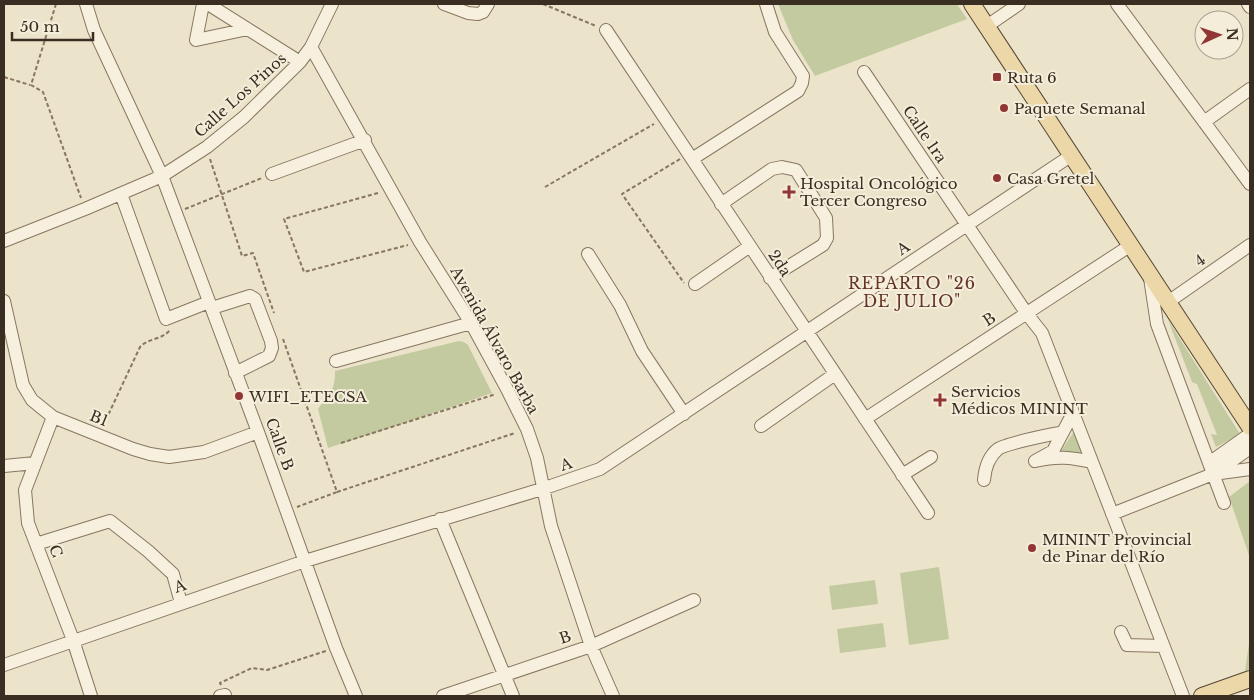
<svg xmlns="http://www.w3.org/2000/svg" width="1254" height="700" font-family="'Libre Baskerville',serif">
<rect width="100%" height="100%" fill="#ece3cb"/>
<path fill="#c4ca9f" d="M778,4H957L967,19L815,76L793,40Z
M1168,320L1240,434L1216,447L1211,434L1217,435L1197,384L1192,382Z
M459,341L464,342L468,345L492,393L396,426L328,448L318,409C329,393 335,393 335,371Z
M1075,430L1083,455L1061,451Z
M1250,481V558L1229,497Z
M939,567L949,639L909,645L900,573Z
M875,580L878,604L832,610L829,586Z
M883,623L886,647L840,653L837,629Z
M1250,637V669L1245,671Z"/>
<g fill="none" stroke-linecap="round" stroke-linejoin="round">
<defs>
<path id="minor" d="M86,4L94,30L162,176L258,432L336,648L356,696
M203,4L196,40L248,29
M208,4L300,62
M444,4L468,13L478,14L483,12L488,4
M1117,4L1250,184
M1248,4L1250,7
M987,26L1019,4
M606,30L928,513
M311,47L420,242L471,323L508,391L527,429L537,458L551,526L591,646L613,696
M864,72L1027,314L1042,333L1183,696
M1204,122L1250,89
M692,159L798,91L802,83L803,76L775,32L766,4
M272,174L365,140
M121,194L166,319L209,302
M721,204L772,169L782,167L796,170L826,218L827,238L823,245L770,278
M4,241L85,209L162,176L207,147L244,117L300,62L311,47L332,4
M588,254L620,305L642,351L684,414
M1150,278L1157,324L1224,503
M695,284L750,246
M4,301L23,385L32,400L53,417L133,449L150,454L169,457L204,452L258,432
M1168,302L1250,245
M212,308L250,296L255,299L271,341L272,348L269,356L235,373
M336,361L471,323
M1073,413L1053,451L1035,461C1057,456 1070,457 1092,462
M53,417L25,490L28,523L73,640L91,696
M865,419L1131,245
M761,426L835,374
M1250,448L1213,474L1250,469
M1209,463L1250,434
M4,466L35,463
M902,475L931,457
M984,480C985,468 988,457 998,449C1006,443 1050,435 1063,432
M1112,514L1213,474
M440,519L513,696
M36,544L110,521L148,551L173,574L181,603
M1121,632L1127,645L1163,646
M4,665L305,561L542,489L600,469L1072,155
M220,696L225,695
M443,696L591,646L694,600"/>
<path id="major" d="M972,4L1250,427
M1202,696L1250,679"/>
</defs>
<use href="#minor" stroke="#887660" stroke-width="14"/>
<use href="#major" stroke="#564534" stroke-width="18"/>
<path stroke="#887660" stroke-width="2" stroke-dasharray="4 2.5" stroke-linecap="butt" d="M56,4L31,85L43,92L81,198
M543,4L596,26
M4,77L30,85
M210,159L242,256L253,253L274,313
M680,159L622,194L684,283
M545,187L654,124
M378,193L284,219L304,272L408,245
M185,209L262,178
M283,339L337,492L297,507
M103,426L140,347C148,338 162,340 170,330
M341,443L496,394
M337,492L515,433
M221,685L220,683L252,668L267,670L326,651"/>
<use href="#minor" stroke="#f7f0de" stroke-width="12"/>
<use href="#major" stroke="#ebd7a7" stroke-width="16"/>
</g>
<g fill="#923635" stroke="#f4edda" stroke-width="2">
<rect x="992" y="72" width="10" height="10" rx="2.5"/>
<circle cx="1004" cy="108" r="5"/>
<circle cx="997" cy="178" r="5"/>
<path d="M786.5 184.5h5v5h5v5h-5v5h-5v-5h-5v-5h5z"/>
<circle cx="239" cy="396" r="5"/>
<path d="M937.5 392.5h5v5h5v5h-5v5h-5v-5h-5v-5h5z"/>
<circle cx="1032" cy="548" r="5"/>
</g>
<g text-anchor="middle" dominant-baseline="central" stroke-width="4" stroke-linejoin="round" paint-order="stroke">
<g font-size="15" fill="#3a2e22" stroke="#f4edda" text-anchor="start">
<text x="1007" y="77">Ruta 6</text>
<text x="1014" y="108">Paquete Semanal</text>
<text x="1007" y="178">Casa Gretel</text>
<text x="800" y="183">Hospital Oncológico<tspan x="800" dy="17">Tercer Congreso</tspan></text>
<text x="951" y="391">Servicios<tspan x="951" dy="17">Médicos MININT</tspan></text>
<text x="249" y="396">WIFI_ETECSA</text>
<text x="1042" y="539">MININT Provincial<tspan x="1042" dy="17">de Pinar del Río</tspan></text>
</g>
<g font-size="15" fill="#3a2e22" stroke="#f4edda">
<text transform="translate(240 95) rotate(-42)">Calle Los Pinos</text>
<text transform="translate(925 134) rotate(56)">Calle 1ra</text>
<text transform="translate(903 248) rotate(-34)">A</text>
<text transform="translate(1200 260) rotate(-35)">4</text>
<text transform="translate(780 263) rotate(57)">2da</text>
<text transform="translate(989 319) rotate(-33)">B</text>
<text transform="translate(495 340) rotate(61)">Avenida Álvaro Barba</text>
<text transform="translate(99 418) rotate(22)">B1</text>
<text transform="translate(280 444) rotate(70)">Calle B</text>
<text transform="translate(566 464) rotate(-18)">A</text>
<text transform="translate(56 551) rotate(69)">C</text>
<text transform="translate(180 586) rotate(-19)">A</text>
<text transform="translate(565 637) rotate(-18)">B</text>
</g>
<g font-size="16" letter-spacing="1" fill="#633325" stroke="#f4edda">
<text x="912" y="283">REPARTO "26<tspan x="912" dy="18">DE JULIO"</tspan></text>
</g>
</g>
<rect width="1254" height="700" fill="none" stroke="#3a2e22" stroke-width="10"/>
<g transform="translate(1219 35) rotate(87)"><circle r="24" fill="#f4edda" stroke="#aaa190"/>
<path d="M0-4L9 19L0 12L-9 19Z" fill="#923635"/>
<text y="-8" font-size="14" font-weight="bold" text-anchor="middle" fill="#3a2e22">N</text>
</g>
<path d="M12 32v8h81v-8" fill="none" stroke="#3a2e22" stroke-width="2.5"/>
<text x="20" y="32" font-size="15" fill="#3a2e22" stroke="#f4edda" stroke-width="4" paint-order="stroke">50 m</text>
</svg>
